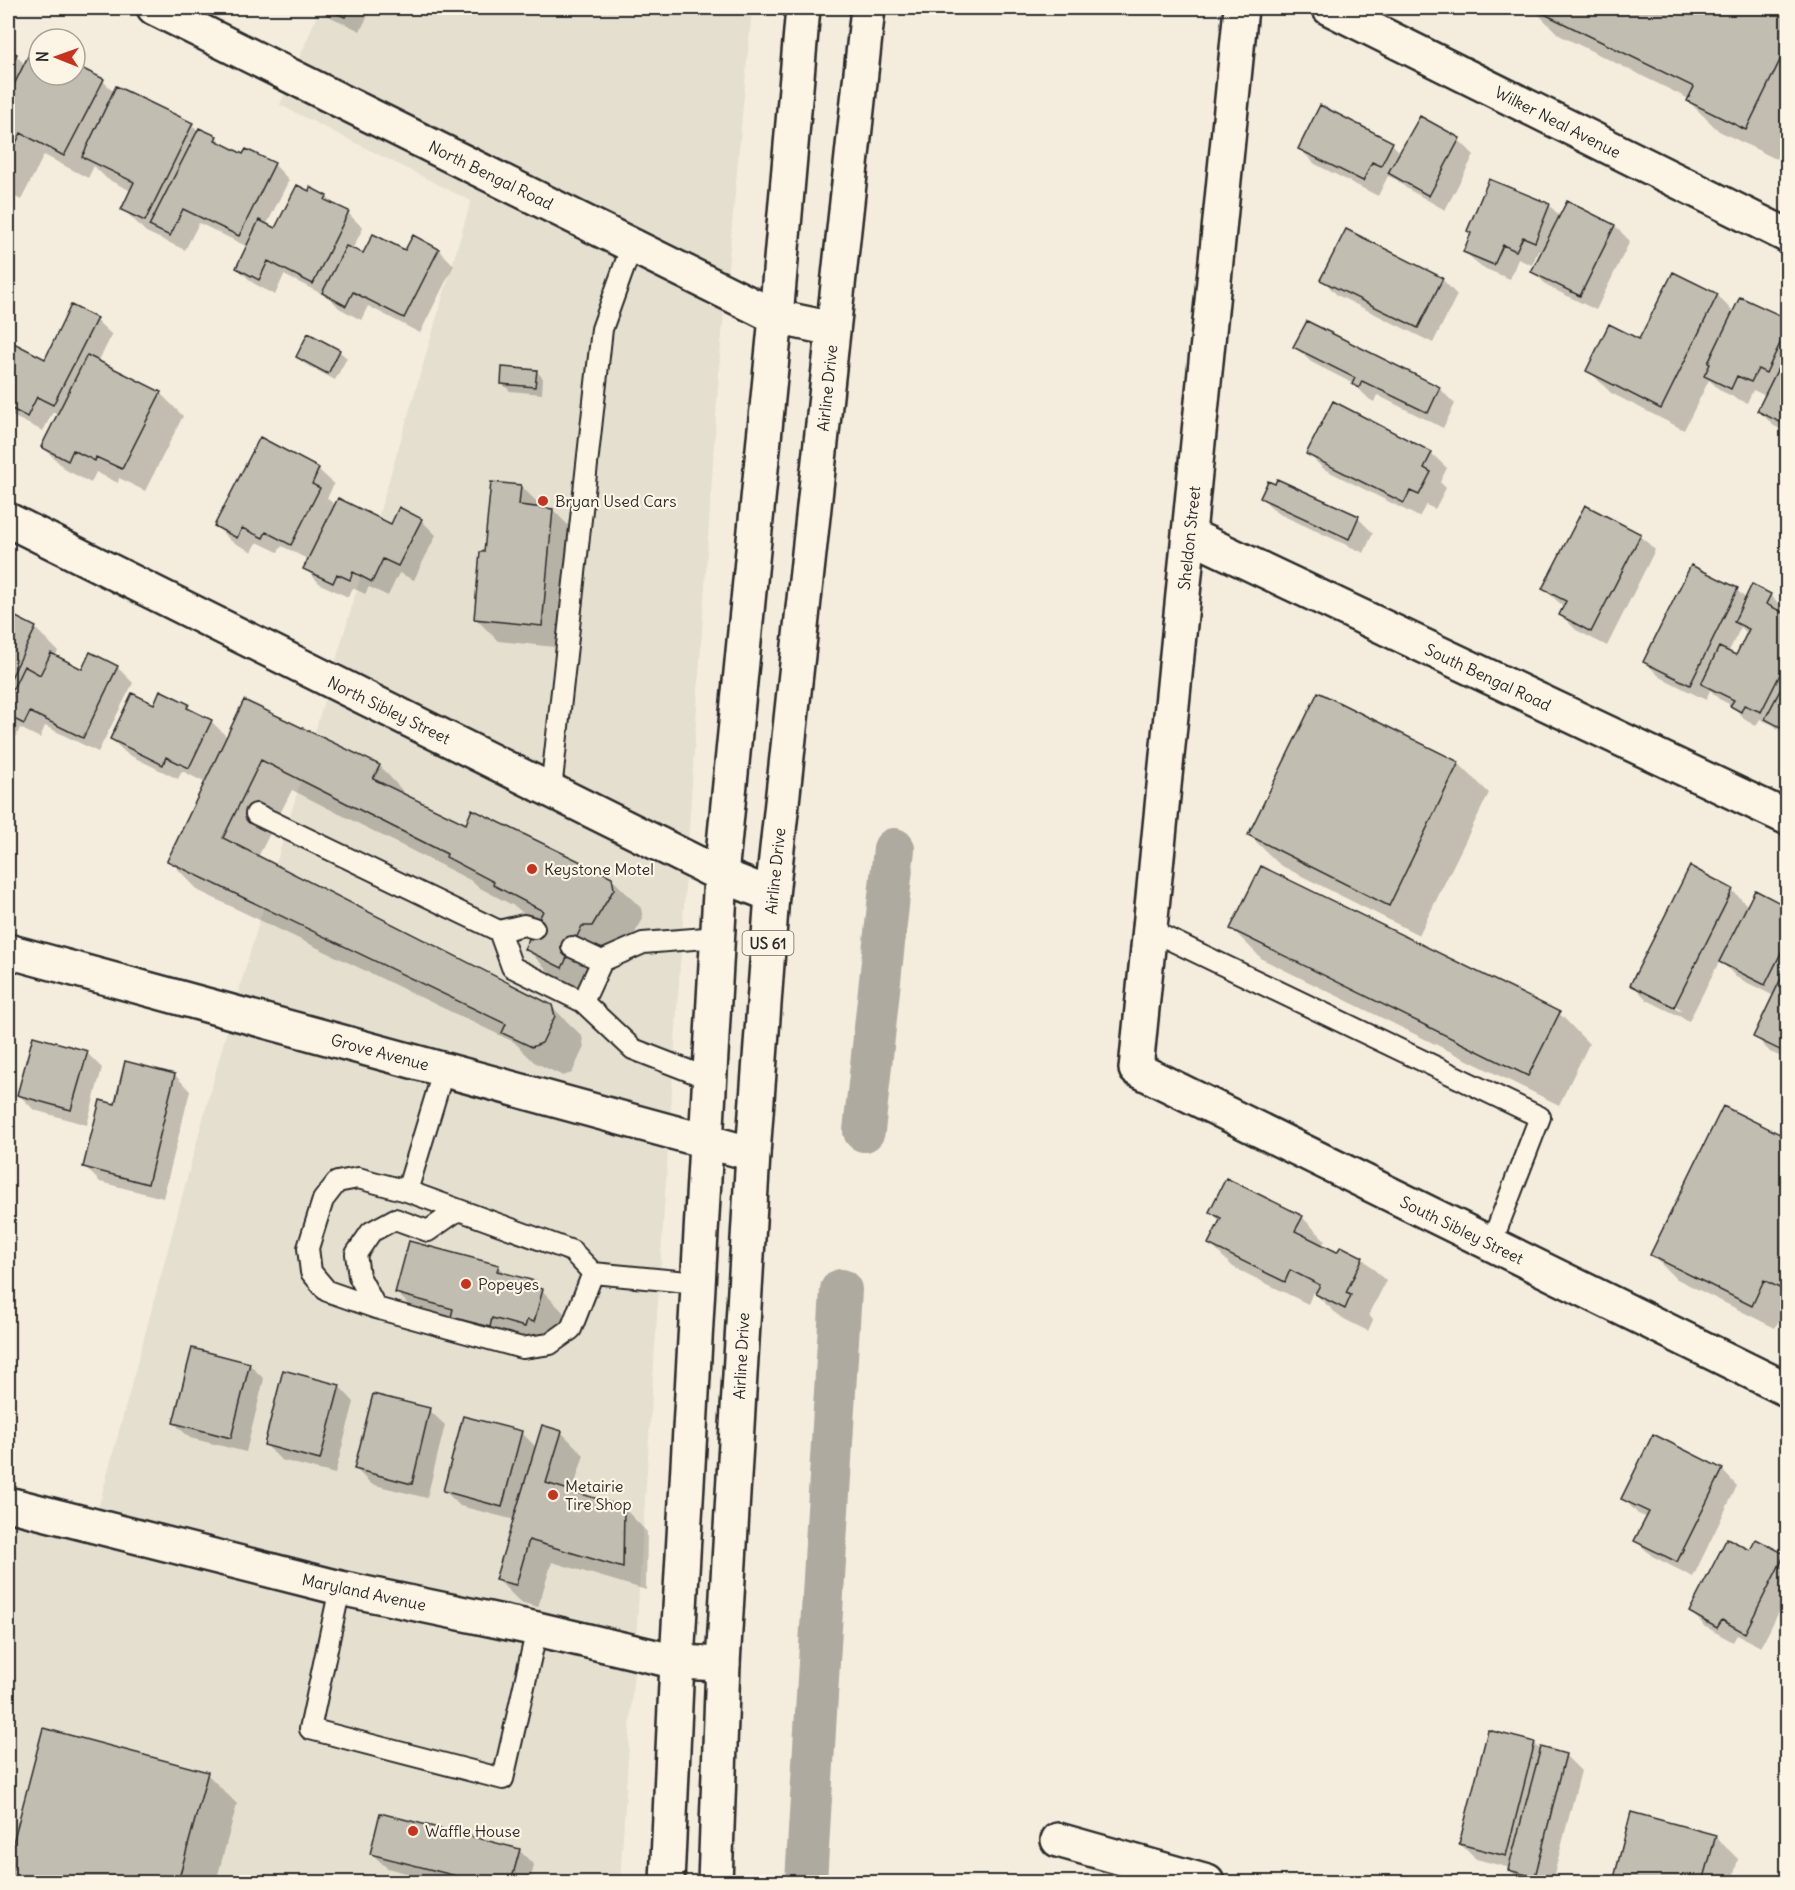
<svg xmlns="http://www.w3.org/2000/svg" width="1795" height="1890" font-family="Delius,sans-serif">
<rect width="100%" height="100%" fill="#f4edde"/>
<filter id="ink" filterUnits="userSpaceOnUse"><feTurbulence type="fractalNoise" baseFrequency=".0167" numOctaves="2"/><feDisplacementMap in="SourceGraphic" scale="12" xChannelSelector="R" yChannelSelector="G"/><feConvolveMatrix kernelMatrix="1 2 1 2 8 2 1 2 1" color-interpolation-filters="sRGB"/></filter>
<g filter="url(#ink)">
<path fill="#e5dfd0" d="M320,8H752L720,356L620,1882H8V1498L95,1520L222,1048L471,201L280,105Z"/>
<path fill="#0003" fill-rule="evenodd" d="M312,8H372L360,31Z
M1532,8H1788V135L1776,159L1719,131L1688,101L1689,99L1559,35Z
M39,48V75H75V66L103,81L115,93L192,125L199,132L216,137L226,148L244,156L274,164L289,180L266,226L275,230L311,189L327,197L337,207L348,213L363,228L352,250L364,255L406,252L413,237L439,250L454,265L420,333L368,306L361,320L339,308L330,298L284,275L275,295L253,283L237,268L248,247L199,223L185,250L146,232L123,209L131,191L107,179L94,166L88,178L44,155L21,200L8,193V51L16,56L26,65Z
M1321,107L1392,144L1401,153L1459,140L1474,155L1445,210L1406,188L1397,180L1388,176L1378,196L1315,164L1300,149Z
M1568,203L1615,226L1630,241L1596,310L1549,287L1533,272L1543,253L1538,251L1532,265L1518,259L1510,279L1481,267L1465,252L1472,234L1549,205L1561,217Z
M1322,279H1442L1457,295L1433,343L1337,295Z
M1717,295L1734,313L1788,321V432L1774,426L1759,411L1766,396L1753,390L1747,403L1721,391L1709,380L1684,430L1611,393L1588,370Z
M72,307L96,320L112,335L98,362L160,393L183,416L145,491L119,478L118,483L96,472L91,483L66,470L43,447L59,415L53,412L43,431L12,416L8,425V341L45,361Z
M1295,347L1439,388L1455,404L1443,428L1377,395L1374,402L1369,399L1354,384L1311,362Z
M339,351L347,358L335,380L305,364L297,357Z
M536,371L543,378L542,394L510,391L502,384Z
M1431,453L1447,468L1440,482L1446,488L1435,509L1426,505L1419,517L1324,469L1308,454Z
M318,469L334,484L327,498L336,506L391,526L421,520L436,535L414,580L399,573L388,596L369,587L365,594L353,588L348,597L320,584L305,568L309,560L282,546L278,552L257,542L252,552L231,541L216,526Z
M521,486L544,509L553,510L576,533L564,648L498,641L475,618L486,553Z
M1262,498L1358,518L1373,533L1364,553L1277,513Z
M1640,535L1655,550L1607,646L1576,630L1560,614L1564,607L1544,589Z
M1737,590L1746,599L1770,595L1786,610L1783,615L1788,617V737L1773,725L1760,719L1756,726L1747,721L1731,705L1719,699L1710,690L1706,700L1660,677L1645,662ZM1741,627L1748,634L1737,657L1728,653Z
M8,623L35,628L58,651L55,657L82,671L91,654L117,667L133,683L98,752L45,726L40,738L20,728L8,753Z
M161,692L188,706L197,715L211,721L228,738L245,702L380,766L409,798L467,826L611,878L641,908L643,919L622,955L612,956L592,997L556,979L526,948L539,922L525,915L516,907L478,887L470,880L292,790L258,857L551,1006L582,1036L584,1047L572,1073L563,1076L534,1062L514,1042L199,891L169,860L206,783L182,771L178,779L127,754L111,739L154,706Z
M1319,694L1458,763L1489,793L1419,935L1280,865L1249,835Z
M1732,890L1748,906L1788,909V1060L1770,1052L1755,1036L1774,996L1736,977L1720,960L1689,1021L1647,1000L1632,984ZM1648,992L1681,1009L1680,1011L1648,995Z
M1232,929L1559,1013L1589,1044L1559,1105L1262,959Z
M8,1039L12,1043L8,1059Z
M87,1053L102,1068L87,1125L34,1110L18,1094Z
M126,1063L175,1075L190,1091L163,1198L100,1182L85,1167L116,1105Z
M1788,1140V1302L1775,1328L1675,1278L1652,1255Z
M1211,1212L1302,1217L1325,1240L1322,1246L1338,1254L1341,1248L1363,1259L1386,1281L1369,1315L1373,1320L1368,1331L1340,1317L1313,1292L1308,1304L1233,1267L1210,1244L1221,1222Z
M498,1266L507,1275L534,1282L565,1314L557,1344L548,1349L420,1316L397,1293Z
M249,1364L264,1379L246,1452L190,1438L174,1423Z
M339,1386L354,1402L335,1474L281,1460L265,1444Z
M429,1410L445,1425L427,1498L371,1484L356,1469Z
M521,1432L537,1448L561,1432L584,1455L572,1493L624,1508L647,1532L646,1590L552,1562L538,1607L520,1602L497,1579L515,1520L460,1506L445,1491Z
M1722,1470L1737,1486L1693,1577L1652,1556L1636,1541L1648,1518L1638,1514L1623,1498Z
M1784,1556L1788,1559V1594L1761,1647L1737,1635L1733,1642L1706,1627L1691,1612Z
M44,1730L207,1774L237,1804L216,1882H8V1867Z
M1534,1743L1542,1751V1749L1566,1756L1581,1771L1552,1882H1522L1510,1870V1868L1476,1859L1460,1844Z
M1632,1814L1715,1836L1738,1859L1732,1882H1614Z
M519,1850L534,1865L530,1882H440L387,1868L371,1853Z"/>
<g fill="none" stroke-linecap="round" stroke-linejoin="round">
<path stroke="#afaaa0" stroke-width="42" d="M864,1131L894,849
M806,1882L841,1290"/>
</g>
<path fill="#c2bdb1" stroke="#2b2b2b" stroke-width="1.5" d="M325,8H349L345,17Z
M1532,8H1788V44L1746,130L1687,101L1694,87Z
M34,44L39,46V75H75V65L104,79L64,156L21,133L8,159V97Z
M8,49L17,54L8,74Z
M116,86L193,123L145,221L121,210L134,182L82,157Z
M1320,105L1393,142L1381,166L1372,162L1363,181L1298,149Z
M1420,116L1460,138L1429,196L1388,173Z
M199,128L217,136L215,140L243,154L246,149L275,163L239,236L183,209L170,236L149,226Z
M1489,179L1550,204L1535,242L1523,237L1516,251L1503,245L1494,265L1463,252L1471,233L1467,231Z
M297,185L309,191L310,187L327,196L325,200L349,211L313,284L268,261L259,280L236,268L259,220L275,228Z
M1567,201L1615,225L1580,296L1531,272Z
M1346,229L1443,278L1418,328L1320,280Z
M373,234L405,250L413,235L439,249L404,318L353,292L346,306L322,293L346,246L363,253Z
M1673,272L1718,294L1661,409L1586,371L1609,324L1639,339Z
M1740,297L1788,319V327L1766,373L1758,369L1751,382L1737,376L1731,389L1704,376L1710,364L1708,363Z
M71,305L97,318L53,405L37,397L27,417L8,407V340L45,359Z
M1307,321L1440,387L1428,413L1362,381L1359,388L1352,384L1355,378L1293,347Z
M308,333L340,350L328,374L296,357Z
M1788,348V426L1757,411Z
M87,355L161,392L122,469L96,457L95,461L73,450L68,461L41,447Z
M502,367L537,370L535,387L501,384Z
M1333,401L1432,452L1424,468L1431,472L1419,495L1410,491L1404,503L1306,454Z
M260,437L319,468L312,484L320,488L291,545L266,532L263,538L242,528L237,538L214,526Z
M1277,479L1359,516L1349,539L1260,498L1268,481L1275,484Z
M491,482L521,485L519,505L553,509L542,626L474,619L480,552H484Z
M338,498L391,524L399,507L422,519L398,566L383,559L372,582L353,572L350,580L337,574L333,583L303,569Z
M1585,505L1641,534L1591,632L1559,615L1566,601L1542,589Z
M1691,565L1738,588L1690,685L1643,662Z
M1752,584L1771,594L1766,604L1788,615V659L1761,712L1744,705L1741,712L1730,706L1734,700L1701,684L1719,647L1736,655L1749,629L1734,622Z
M12,615L36,627L8,684V622Z
M90,652L118,666L83,738L30,712L24,724L8,716V699L24,666L40,675L51,653L82,669Z
M1788,675V731L1765,719Z
M160,690L189,704L187,708L212,720L189,768L166,757L163,765L110,739L132,693L154,704Z
M1318,692L1459,762L1389,906L1248,835Z
M244,700L380,765L373,779L466,824L472,809L612,877L614,889L592,926H582L562,968L524,949L543,911L493,885L494,882L446,857L447,854L261,760L223,838L552,1005L555,1016L542,1043L532,1047L502,1033L506,1024L167,861Z
M1261,866L1560,1012L1528,1076L1230,929Z
M1690,866L1733,889L1674,1007L1630,985Z
M1755,890L1788,907V939L1765,985L1719,962Z
M1788,964V1054L1753,1037Z
M33,1036L88,1051L71,1110L17,1095Z
M125,1061L175,1074L148,1184L83,1167L100,1100L115,1104Z
M1723,1106L1788,1138V1285L1785,1291L1764,1280L1752,1306L1650,1255Z
M1226,1178L1303,1216L1295,1231L1337,1252L1341,1246L1363,1257L1346,1293L1351,1295L1345,1309L1315,1294L1320,1285L1290,1270L1285,1282L1208,1244L1221,1218L1209,1212Z
M409,1241L499,1265L497,1271L535,1281L534,1287L543,1289L534,1322L527,1320L525,1327L492,1318L490,1327L451,1317L453,1309L395,1293Z
M192,1348L250,1363L231,1438L173,1423Z
M283,1370L340,1385L320,1460L264,1445Z
M373,1394L430,1408L412,1484L354,1469Z
M463,1416L522,1431L502,1507L443,1491Z
M542,1425L562,1431L546,1483L624,1507L623,1568L529,1540L516,1585L495,1580Z
M1653,1434L1723,1469L1677,1562L1634,1541L1649,1512L1621,1499Z
M1727,1538L1750,1550L1756,1539L1785,1554L1745,1633L1722,1620L1717,1628L1689,1612Z
M43,1728L208,1772L178,1882H8V1862Z
M1488,1730L1535,1742L1506,1856L1459,1844Z
M1541,1747L1566,1754L1535,1877L1508,1870Z
M1631,1812L1716,1835L1703,1882H1678L1668,1880L1667,1882H1613Z
M380,1813L520,1849L511,1882H480L370,1854Z"/>
<g fill="none" stroke-linecap="round" stroke-linejoin="round">
<defs>
<path id="service" d="M551,790L602,329L632,245
M256,814L499,931L524,925L534,928
M1150,930L1540,1117L1491,1244
M499,931L512,967L583,1002L633,1049L710,1079
M572,947L602,961L643,943L718,937
M583,1002L602,961
M407,1191L572,1251L593,1273L698,1283
M458,1210L428,1231L395,1219L371,1232L356,1254L359,1276L376,1308L522,1348L550,1344L571,1329L593,1273
M376,1308L327,1291L311,1272L308,1248L323,1200L337,1182L358,1178L407,1191L444,1069
M340,1588L310,1729L503,1779L537,1629"/>
<path id="minor" d="M154,8L776,317L833,329
M1241,8L1136,1069L1788,1390
M1329,8L1788,236
M8,520L721,875L772,895
M1189,535L1788,818
M8,951L753,1154
M8,1504L340,1588L537,1629L677,1662L723,1664
M1058,1840L1207,1882"/>
<path id="trunk" d="M667,1882L677,1662L721,875L776,317L803,8
M715,1882L723,1664L753,1154L772,895L868,8"/>
</defs>
<use href="#service" stroke="#2b2b2b" stroke-width="24"/>
<use href="#minor" stroke="#2b2b2b" stroke-width="38"/>
<use href="#trunk" stroke="#2b2b2b" stroke-width="38"/>
<use href="#service" stroke="#fcf5e5" stroke-width="20"/>
<use href="#minor" stroke="#fcf5e5" stroke-width="33"/>
<use href="#trunk" stroke="#fcf5e5" stroke-width="33"/>
</g>
</g>
<g fill="#c8321e" stroke="#fcf5e5" stroke-width="2">
<circle cx="543" cy="501" r="6"/>
<circle cx="532" cy="869" r="6"/>
<circle cx="466" cy="1284" r="6"/>
<circle cx="553" cy="1495" r="6"/>
<circle cx="413" cy="1831" r="6"/>
</g>
<g text-anchor="middle" dominant-baseline="central" stroke-width="4.5" stroke-linejoin="round" paint-order="stroke">
<rect fill="#fcf5e5" stroke="#6a6863" stroke-width="1.5" x="742.5" y="931" width="51" height="24" rx="4.5"/>
<g font-size="15" font-weight="bold" fill="#2b2b2b">
<text x="768" y="943">US 61</text>
</g>
<g font-size="16" fill="#2b2b2b" stroke="#fcf5e5">
<text transform="translate(1558 122) rotate(27)">Wilker Neal Avenue</text>
<text transform="translate(491 175) rotate(26)">North Bengal Road</text>
<text transform="translate(827 388) rotate(-84)">Airline Drive</text>
<text transform="translate(1189 538) rotate(-84)">Sheldon Street</text>
<text transform="translate(1488 677) rotate(25)">South Bengal Road</text>
<text transform="translate(389 710) rotate(26)">North Sibley Street</text>
<text transform="translate(775 871) rotate(-84)">Airline Drive</text>
<text transform="translate(380 1052) rotate(15)">Grove Avenue</text>
<text transform="translate(1462 1230) rotate(26)">South Sibley Street</text>
<text transform="translate(741 1356) rotate(-87)">Airline Drive</text>
<text transform="translate(364 1592) rotate(12)">Maryland Avenue</text>
</g>
<g font-size="16" fill="#2b2b2b" stroke="#fcf5e5" text-anchor="start">
<text x="555" y="501">Bryan Used Cars</text>
<text x="544" y="869">Keystone Motel</text>
<text x="478" y="1284">Popeyes</text>
<text x="565" y="1486">Metairie<tspan x="565" dy="18">Tire Shop</tspan></text>
<text x="425" y="1831">Waffle House</text>
</g>
</g>
<rect width="1795" height="1890" fill="none" stroke="#fcf5e5" stroke-width="30"/>
<rect x="15" y="15" width="1765" height="1860" fill="none" stroke="#2b2b2b" stroke-width="2" filter="url(#ink)"/>
<g transform="translate(57 57) rotate(271)"><circle r="28" fill="#fcf5e5" stroke="#a8a49b" stroke-width="1.5"/>
<path d="M0-4.5L10 22L0 15L-10 22Z" fill="#c8321e"/>
<text y="-9" font-size="16" font-weight="bold" text-anchor="middle" fill="#2b2b2b">N</text>
</g>
</svg>
